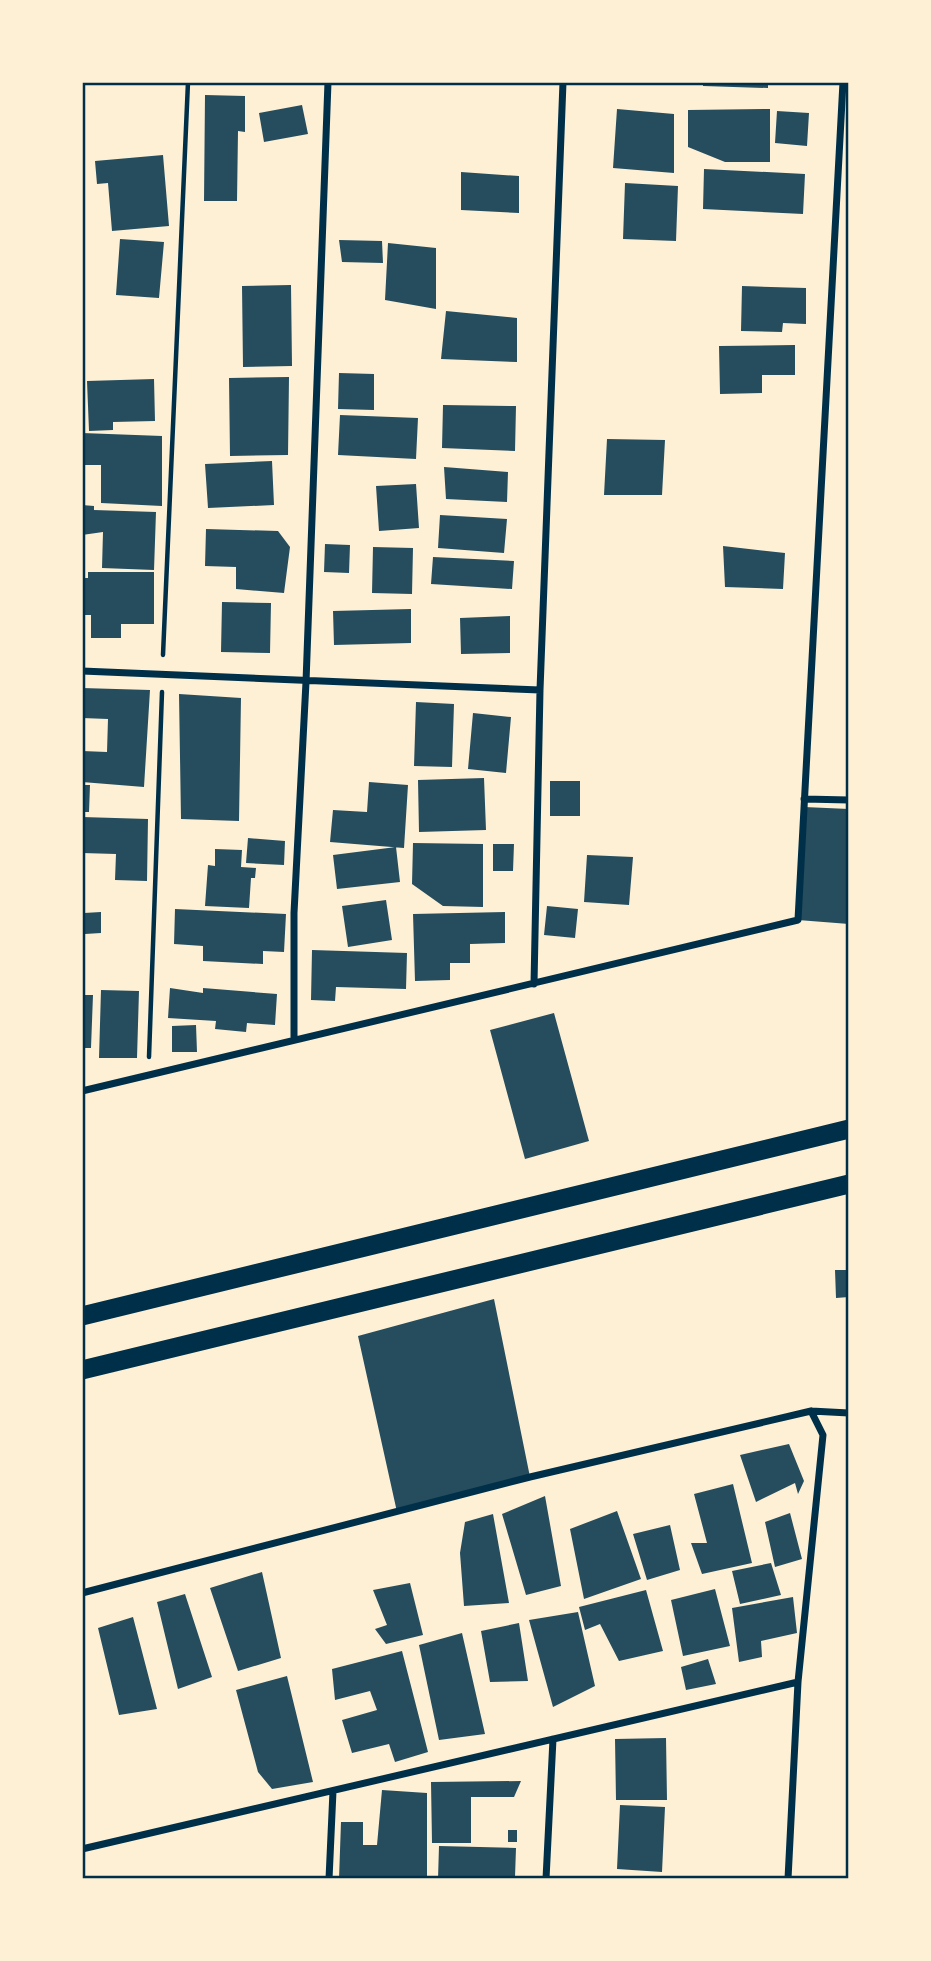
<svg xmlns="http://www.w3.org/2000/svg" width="931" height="1961" font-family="'Alegreya Sans',sans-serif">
<rect width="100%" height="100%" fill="#fdf0d5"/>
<path fill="#264d5e" d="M703,82H768V88L703,86Z
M205,95L245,96V132L238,131L237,201H204Z
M302,105L308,134L264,142L259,113Z
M617,109L674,114V173L613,168Z
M770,109V162H725L688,147V110Z
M777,111L809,113L807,146L775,143Z
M163,155L169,226L112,231L108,183L97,184L95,161Z
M704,169L805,174L803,214L703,209Z
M461,172L519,176V213L461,210Z
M625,183L678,186L676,241L623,239Z
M120,239L164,242L159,298L116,295Z
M339,240L382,241L383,263L342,262Z
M388,243L436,248V309L385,300Z
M291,285L292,366L243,367L242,286Z
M742,286L806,288V324L783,323L782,332L741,331Z
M446,311L517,318V362L441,359Z
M795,345V375H762V393L720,394L719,346Z
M339,373L374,374V410L338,409Z
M289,377L288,455L230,456L229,378Z
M154,379L155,421L113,422V430L89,431L87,381Z
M443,405L516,406L515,451L442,448Z
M340,415L418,418L416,459L338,455Z
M82,433L162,436V506L101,503V465H82Z
M607,439L665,440L662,495H604Z
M272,461L274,505L208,508L205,464Z
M444,467L508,472L507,502L446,499Z
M416,484L419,528L379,531L376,486Z
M82,505L94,506V510L156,512L154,570L102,568L103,532L82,535Z
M440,515L507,519L504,553L438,548Z
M206,529L278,531L290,547L284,593L236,589V567L205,566Z
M325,544L350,545L349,573L324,572Z
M723,546L785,553L783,589L725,587Z
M373,547L413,548L412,594L372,593Z
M433,557L514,561L512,589L431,584Z
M88,572H154V624H121V638H91V615H82V578H88Z
M222,602L271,603L270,653L221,652Z
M411,609V643L334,645L333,611Z
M510,616V653L461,654L460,618Z
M82,688L150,690L144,787L82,782V751L107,752L108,719L82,718Z
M179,694L241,698L239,821L181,819Z
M416,702L454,704L452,767L414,766Z
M473,713L511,717L506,773L468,769Z
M484,778L486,830L419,832L418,780Z
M550,781H580V816H550Z
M369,782L408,785L404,848L330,842L333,810L367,812Z
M82,785H90L89,812H82Z
M804,807L849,809V924L798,920Z
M82,817L148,819L147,881L115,880L116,854L82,853Z
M248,838L285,841L284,865L246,863Z
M413,843L483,844V907L443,906L412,884Z
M493,844H514L513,871H493Z
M396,847L400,882L337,889L333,855Z
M215,849L242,850L241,867L256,868L255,878H251L249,908L205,906L208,865L215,866Z
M587,855L633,857L629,905L584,902Z
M386,900L392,940L348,947L342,906Z
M547,906L578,909L575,938L544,935Z
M175,909L286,914L284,952L263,951V964L203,961V946L174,944Z
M101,912V933L85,934L84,913Z
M505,912V943L470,944V963H450V980L415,981L413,914Z
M312,950L407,953L406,989L336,987L335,1001L311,1000Z
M170,988L203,993V988L277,994L275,1025L247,1023L246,1032L215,1029L216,1021L168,1018Z
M101,990L139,991L137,1058H99Z
M82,995H93L91,1048H82Z
M554,1013L589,1141L525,1159L490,1030Z
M196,1025L197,1052H172V1026Z
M835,1270H849V1297L836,1298Z
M494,1299L530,1477L397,1512L358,1336Z
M789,1444L804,1481L798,1494L795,1483L756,1502L740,1455Z
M733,1484L752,1563L702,1574L691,1543H707L694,1494Z
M545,1496L561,1586L526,1595L502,1514Z
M617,1511L641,1579L584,1599L570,1529Z
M790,1513L802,1559L775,1567L765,1522Z
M493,1514L509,1603L464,1606L460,1553L465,1522Z
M670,1525L680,1570L647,1580L633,1534Z
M771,1563L781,1595L740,1604L732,1571Z
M262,1572L281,1658L238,1671L210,1588Z
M410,1583L423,1635L386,1644L375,1629L387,1625L373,1590Z
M715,1589L730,1646L683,1656L671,1600Z
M646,1590L663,1651L619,1661L600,1624L585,1630L579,1607Z
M185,1594L212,1677L178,1689L157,1602Z
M793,1597L797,1633L761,1641L762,1657L739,1662L732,1608Z
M578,1612L595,1686L553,1707L529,1620Z
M133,1617L157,1709L119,1715L98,1628Z
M519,1623L528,1681L490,1682L481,1631Z
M462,1633L485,1734L439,1740L419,1645Z
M402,1651L428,1752L395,1762L389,1744L352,1753L342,1720L377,1710L370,1691L335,1700L332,1669Z
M708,1659L716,1684L686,1690L681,1667Z
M287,1676L313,1782L272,1789L258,1772L236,1690Z
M666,1738L667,1800H616L615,1739Z
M521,1781L514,1797H471V1843H432L431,1782Z
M382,1790L427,1793V1879H339L341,1822H363V1845H377Z
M620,1805L665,1807L662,1872L617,1869Z
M508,1830H517V1842H508Z
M439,1846L516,1848L515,1877L461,1876V1879H438Z"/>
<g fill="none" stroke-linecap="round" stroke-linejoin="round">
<path stroke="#003049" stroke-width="4.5" d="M163,655L188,82
M149,1057L162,692"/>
<path stroke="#003049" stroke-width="7" d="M82,671L540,690
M804,799L849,800
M534,984L540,690L563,82
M294,1039V913L306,682L328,82
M82,1091L798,920L843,82
M82,1593L530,1477L811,1411L849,1413
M82,1849L798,1682
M329,1879L333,1791
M546,1879L553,1739
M788,1879L798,1682L823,1435L811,1411"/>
<path stroke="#003049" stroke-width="19" d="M82,1316L849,1129
M82,1370L849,1184"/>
</g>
<rect width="931" height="1961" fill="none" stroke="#fdf0d5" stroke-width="168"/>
<rect x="84" y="84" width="763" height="1793" fill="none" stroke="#003049" stroke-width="2.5"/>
</svg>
